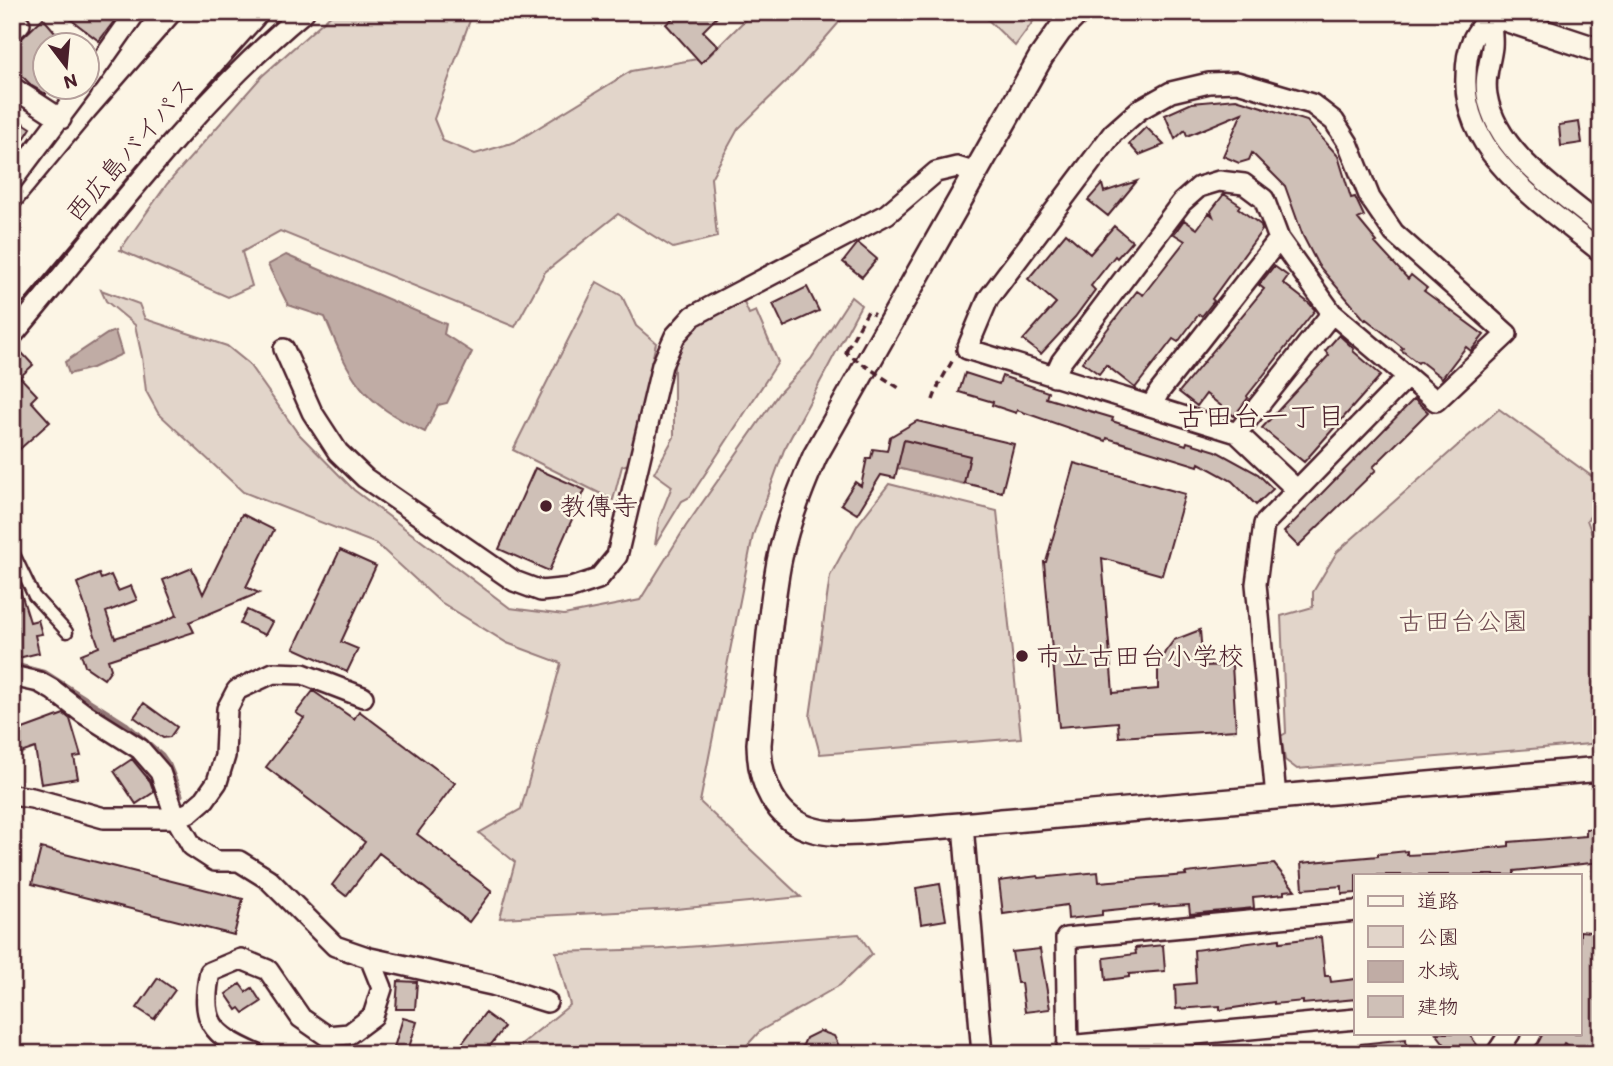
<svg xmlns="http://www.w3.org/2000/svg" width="1613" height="1066" font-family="Itim,'Klee One',sans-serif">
<rect width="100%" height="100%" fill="#fcf5e5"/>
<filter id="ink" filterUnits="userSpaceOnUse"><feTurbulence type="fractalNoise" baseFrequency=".0143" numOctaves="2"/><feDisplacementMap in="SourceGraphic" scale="14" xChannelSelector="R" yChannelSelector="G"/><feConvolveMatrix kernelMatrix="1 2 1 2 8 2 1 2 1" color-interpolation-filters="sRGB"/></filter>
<g filter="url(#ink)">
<path fill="#e2d5ca" stroke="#967a7a" stroke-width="2" d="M334,12H473L434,119L443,141L475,154L515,142L631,71L708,57L753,12H848L797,71L738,129L711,178L717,237L673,248L618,214L545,272L515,327L280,231L242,252L252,286L228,297L120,250L167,184L262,76Z
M980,12H1040L1015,46Z
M597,282L622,296L636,326L656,343L629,464L622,466L613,500L513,450Z
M101,290L139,304L145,319L227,346L248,363L297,432L354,490L510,608L564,615L640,600L686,526L779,393L811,359L851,297L861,305L784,450L753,535L700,802L801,897L676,909L500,918L515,862L479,833L521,809L561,663L507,643L439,601L377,544L243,492L158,413L146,391L142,357L135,325L106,301Z
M741,296L749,314L756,311L778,362L690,497L682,501L655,545L659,519L672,486L654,473L674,437V363L682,335Z
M1499,409L1601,483V504L1587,520L1596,545L1601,665V743L1297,769L1285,760L1281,736L1286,733L1281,616L1313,607V592L1337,552Z
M889,484L997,511L1021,738L820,754L810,717L830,576L858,524Z
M859,934L872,954L840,985L760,1031L739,1054H509L570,1005L556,952L660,949Z"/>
<path fill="#c0aca5" stroke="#917474" stroke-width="2" d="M286,255L446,324L444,334L472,352L447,403L438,405L425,432C361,402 351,380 325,317L288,305L268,265Z
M115,331L122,354L92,368L69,374L65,362L107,334Z
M904,440L944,450L973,444L964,484L897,468Z"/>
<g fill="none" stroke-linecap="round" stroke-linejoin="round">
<path stroke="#917474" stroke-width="5" d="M12,664L46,673L126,724L162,755L169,765L181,795"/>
</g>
<path fill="#cfc0b7" stroke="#4a1f2b" stroke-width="2" d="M61,12H121L99,41Z
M665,12H722L703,31L718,46L701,63L666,24L672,19Z
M43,18L67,46H46V94L32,86L12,66V48Z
M1236,99L1307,121L1338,156L1351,198L1355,197L1364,216L1358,219L1377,242L1375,243L1408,279L1411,275L1427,288L1424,291L1484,335L1471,351L1466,347L1442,378L1420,361L1418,363L1401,350L1403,348L1366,319L1365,320L1318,265L1303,236L1285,186L1252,153L1249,160L1239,163L1223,156L1242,113L1187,136L1185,130L1175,139L1165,115L1192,103Z
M12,116L31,128L12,158Z
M1579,122L1582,143L1561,146L1559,125Z
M1146,127L1164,145L1139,155L1129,144Z
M1137,181L1108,216L1088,200L1102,184L1104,192Z
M1224,194L1240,205L1238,208L1261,225L1262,230L1212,299L1214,301L1202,316L1199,314L1178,342L1173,339L1135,388L1106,365L1099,374L1082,362L1137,291L1143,295L1185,241L1174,234L1184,220L1197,229L1209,213L1213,216L1211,211Z
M1114,226L1132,241L1117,258L1115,256L1091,286L1095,290L1075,317L1041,354L1023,340L1056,303L1028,279L1066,233L1090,254Z
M858,243L877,259L862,277L843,262Z
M1274,266L1288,276L1283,283L1310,304L1315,310L1247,396L1248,398L1234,416L1206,394L1197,406L1179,392L1264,289L1259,285Z
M807,287L819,311L784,327L773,304Z
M1339,335L1354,349L1353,351L1381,375L1304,462L1262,428L1329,355L1325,351Z
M22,353L33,365L20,377L37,395L31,401L50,422L12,456V361Z
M965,373L999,384L1002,376L1048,392L1046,398L1113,418L1112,421L1186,445L1187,442L1216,451L1258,474L1273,489L1256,505L1232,481L1199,463L1198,466L1107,438L1106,441L1017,410L1016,413L992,405L993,402L959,392Z
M1414,399L1428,412L1373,467L1376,470L1298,546L1284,532Z
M917,421L1014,444L1002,492L964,483L970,456L904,440L895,478L881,475L857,514L841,504L855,482L861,486L867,458H871L873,449L887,451L890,437Z
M1074,463L1185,494L1162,575L1102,558L1113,693L1158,689V668L1165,652L1174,640L1200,630L1203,666L1232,665L1236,730L1119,737L1118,722L1059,727L1044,562H1046Z
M535,468L585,490L549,571L499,549Z
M242,514L274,530L246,587L259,593L189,622L194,632L108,660L111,669L104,679L85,666L81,654L99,647L77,583L99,574L101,579L111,575L118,591L131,586L137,600L106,612L115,638L161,623L177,615L163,580L192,568L203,594Z
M340,550L376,566L341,642L358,649L347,672L294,648Z
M15,574L30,622L38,620L42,634L35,635L39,653L18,658L12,636V575Z
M247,610L272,622L265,635L240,624Z
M313,691L354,719L359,711L455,783L417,834L492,891L469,922L379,853L346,896L332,885L365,842L266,767L304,718L296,713Z
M144,703L177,727L170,737L163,738L134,717Z
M64,714L70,719L81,756L74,757L78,778L41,784L35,748L12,756V733Z
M132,759L150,781L154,792L136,804L114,771Z
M1601,828V862L1514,871V875H1356V893L1342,894V886L1303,889L1301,863L1378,856V854L1407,851V855L1444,853L1509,846V842L1586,836V829Z
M41,848L243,899L234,935L32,884Z
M1274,864L1295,890L1284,891V894L1253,897L1254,908L1190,914L1189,905L1159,907V905L1102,911V915L1068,919L1067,905L1003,914L999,881L1038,876L1039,878L1098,872L1099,882L1186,875L1185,873Z
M940,884L946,920L921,924L916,888Z
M1580,931L1601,933V1054H1586L1564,1043L1559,1054H1527L1538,1043L1543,1033H1580Z
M1321,937L1325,976H1330L1331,982L1356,979V999L1303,1004V1001L1274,1004V1002L1220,1010V1006L1176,1009L1175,985L1196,983L1194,950L1280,939V942Z
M1163,945L1165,971L1129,974V977L1106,980L1104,958L1136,954L1135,948Z
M1040,949L1050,1009L1025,1012L1021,983H1017L1012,952Z
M158,978L175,990L154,1019L137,1008Z
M398,981L417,982L415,1009H396Z
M240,984L246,992L252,988L261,1002L244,1013L240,1008L237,1010L226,994Z
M485,1013L504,1027L484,1054H454Z
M403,1018L417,1022L407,1054H392Z
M820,1031L834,1036L843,1054H799L806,1038Z
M1436,1033H1468L1484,1054H1452Z
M1406,1039L1407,1054H1362L1361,1044Z"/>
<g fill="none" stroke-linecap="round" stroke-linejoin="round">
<defs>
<path id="service" d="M12,550L34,596L67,632"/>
<path id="minor" d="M1490,14C1484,23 1476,31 1472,41C1467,52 1466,65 1466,77C1462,156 1547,207 1601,252
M1490,14C1491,25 1493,37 1492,47C1490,64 1484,77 1487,95C1496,152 1559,191 1601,226
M12,31L20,24
M88,80L136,12
M12,87L61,119
M12,181L82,88
M12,336C106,225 192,105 304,12
M284,349L312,412L338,452L365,478L514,581L541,591L571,588L598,579L617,556L662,365L675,336L693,316L887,214L936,172L957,167L977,173
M1054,377L1061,362L1182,202L1199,187L1219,181L1244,184L1264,199L1279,239L1332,313L1436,401L1507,334L1394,233L1370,198L1348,143L1334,121L1312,104L1237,82L1209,83L1171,92L1139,110L1113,133L988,299L967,349L1237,433L1297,490
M1152,405L1159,392L1279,239
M1237,433L1332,313
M12,676L39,682L53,690L83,713L140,749L160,772L176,818L192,846L215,861H239L268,879L335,946L370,958L382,988L373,1016L349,1034L327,1036L301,1018L268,970L241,959L210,972C200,1021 211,1035 256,1054
M12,795L32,798L104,818H176L190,812L205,799L217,782L225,756L227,709L237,690L273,673L303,674L363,697
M1276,797L1256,584L1264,524L1407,377
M963,825L982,1054
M370,958L492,985L547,1002
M1067,1046L1356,1019
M1068,1054L1066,938L1356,911
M1496,1054L1510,1033"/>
<path id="tertiary" d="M1078,12L1060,30L1041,57L815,456C800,490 786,525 779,562C768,622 765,684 759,744C759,781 775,820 814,830C840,837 868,832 894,830C941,827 989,822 1036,818C1224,801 1412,785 1601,769
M1484,12L1601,51"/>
<path id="motorway" d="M12,246L109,129L211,12
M12,287L123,154L249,12"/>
</defs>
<use href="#service" stroke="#4a1f2b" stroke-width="15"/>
<use href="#minor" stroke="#4a1f2b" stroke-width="24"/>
<use href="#tertiary" stroke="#4a1f2b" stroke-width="28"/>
<use href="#motorway" stroke="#4a1f2b" stroke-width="40"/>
<path stroke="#4a1f2b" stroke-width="3.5" stroke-dasharray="7 5" stroke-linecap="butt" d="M847,349L868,311L874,315
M933,400L939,384L954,358"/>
<use href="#service" stroke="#fcf5e5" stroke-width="10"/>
<use href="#minor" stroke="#fcf5e5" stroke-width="19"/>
<use href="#tertiary" stroke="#fcf5e5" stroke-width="23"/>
<use href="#motorway" stroke="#fcf5e5" stroke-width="35"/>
<path stroke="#4a1f2b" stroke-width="3.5" stroke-dasharray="7 5" stroke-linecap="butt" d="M847,349L846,353L899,388"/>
</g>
</g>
<g fill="#4a1f2b" stroke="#fcf5e5" stroke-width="2.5">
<circle cx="546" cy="506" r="7"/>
<circle cx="1022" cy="656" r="7"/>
</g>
<g text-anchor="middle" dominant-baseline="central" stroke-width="5" stroke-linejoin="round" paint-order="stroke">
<g font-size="26" fill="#4a1f2b" stroke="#fcf5e5">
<text transform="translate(130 149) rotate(-49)">西広島バイパス</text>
</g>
<g font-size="26" fill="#4a1f2b" stroke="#fcf5e5" text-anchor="start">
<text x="560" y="506">教傳寺</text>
<text x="1036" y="656">市立古田台小学校</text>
</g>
<g font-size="26" fill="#704c53" stroke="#fcf5e5">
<text x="1463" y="621">古田台公園</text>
</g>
<g font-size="28" fill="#4a1f2b" stroke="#fcf5e5">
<text x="1261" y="416">古田台一丁目</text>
</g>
</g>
<rect width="1613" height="1066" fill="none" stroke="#fcf5e5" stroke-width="42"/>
<rect x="21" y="21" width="1571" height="1024" fill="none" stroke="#4a1f2b" stroke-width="2.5" filter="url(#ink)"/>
<rect x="1354" y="874" width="228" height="161" fill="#fcf5e5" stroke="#b59f9b" stroke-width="2"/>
<rect x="1368" y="896" width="35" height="10" fill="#fcf5e5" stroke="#b59f9b" stroke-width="2"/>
<text x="1417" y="908" font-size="21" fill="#4a1f2b">道路</text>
<rect x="1368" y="926" width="35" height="21" fill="#e2d5ca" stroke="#b59f9b" stroke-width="2"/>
<text x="1417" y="944" font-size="21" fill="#4a1f2b">公園</text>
<rect x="1368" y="961" width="35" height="21" fill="#c0aca5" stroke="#b59f9b" stroke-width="2"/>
<text x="1417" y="978" font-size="21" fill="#4a1f2b">水域</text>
<rect x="1368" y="996" width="35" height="21" fill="#cfc0b7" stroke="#b59f9b" stroke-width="2"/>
<text x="1417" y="1014" font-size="21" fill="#4a1f2b">建物</text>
<g transform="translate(66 66) rotate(164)"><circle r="33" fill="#fcf5e5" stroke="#b59f9b" stroke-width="2"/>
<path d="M0-5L12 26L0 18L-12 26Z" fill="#4a1f2b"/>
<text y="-10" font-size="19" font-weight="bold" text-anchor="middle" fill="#4a1f2b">N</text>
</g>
</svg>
